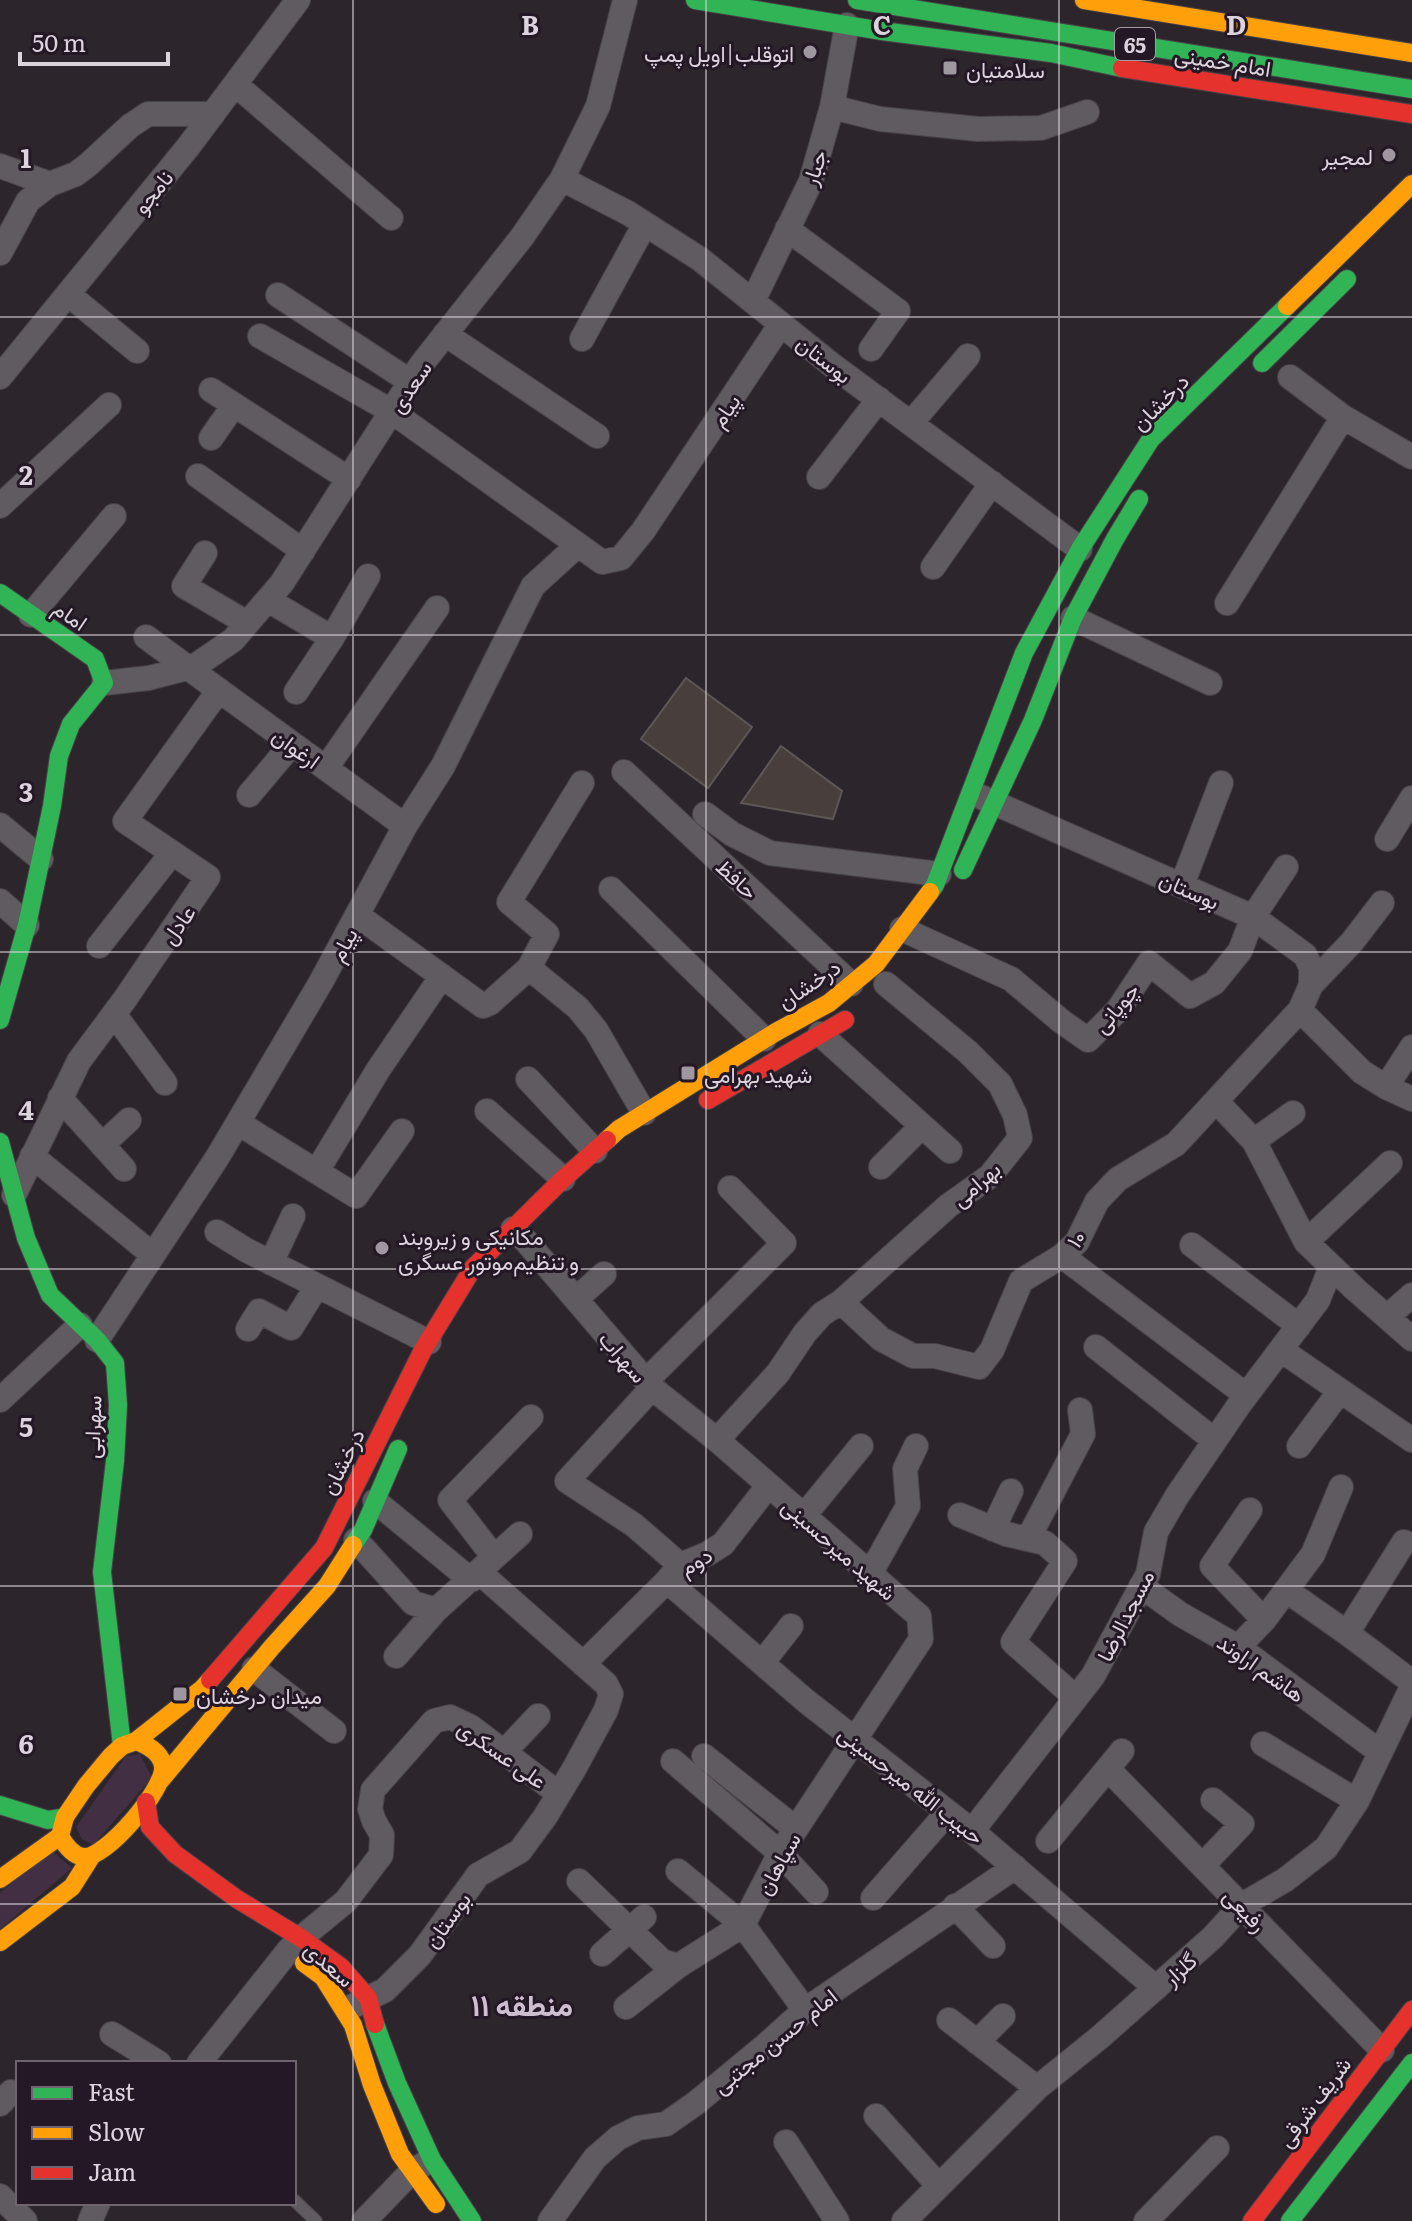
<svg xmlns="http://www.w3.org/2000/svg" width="1412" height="2221" font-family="Literata,Vazirmatn,serif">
<rect width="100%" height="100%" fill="#2c262c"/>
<path fill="#422f44" d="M140,1754L152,1778L93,1845L82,1839L76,1827L126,1756Z
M51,1850L72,1868L0,1929V1893Z"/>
<path fill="#483f3c" stroke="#5d5857" stroke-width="2" d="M686,678L752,727L708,788L641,739Z
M781,746L842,791L833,819L741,803Z"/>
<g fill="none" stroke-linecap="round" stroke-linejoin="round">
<defs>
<path id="lane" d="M294,2200L316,2221"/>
<path id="street" d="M235,84L391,218
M832,107L880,119L978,129L1041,128L1087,112
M0,166L50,184
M562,179L628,213L700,259L832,365L1080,549
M787,229L898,311L871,349
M0,253L28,201L50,184L76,174L89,164L130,126L148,114H213
M68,294L137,351
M278,295L411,382
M753,301L811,181L832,107L847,25
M445,334L597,436
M260,336L391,411L602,562L621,558L643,531L781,324
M582,339L645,224
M0,377L188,147L298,0
M1290,377L1343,417L1412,457
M211,390L349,479
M911,423L968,356
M211,438L234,405
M198,476L303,551
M819,477L879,399
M0,506L109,405
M205,553L184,586L247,623
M933,567L992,483
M268,600L332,638
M1227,603L1343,417
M31,615L114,516
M1073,618L1210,683
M146,637L405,826
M104,683L149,678L195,666L233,640L282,583L421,365L522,237L562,179L598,106L625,0
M296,692L332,638L368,576
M326,768L437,608
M624,772L851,984
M249,795L292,744
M705,814L732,834L770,853L939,874
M0,825L41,859
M1387,839L1412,798
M1182,885L1221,783
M611,889L764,1039
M0,901L27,925
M357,915L483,1006L490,1003L529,968L547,934L509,902L582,783
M902,929L1011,979L1061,1021L1088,1040L1118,1010L1149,963L1190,996L1214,983L1240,951L1253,917L1286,867
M99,946L172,853
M529,968L578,1008L596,1030L644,1113
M1311,985L1352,942L1382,903
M1300,1010L1362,1072L1386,1087L1412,1099
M114,1014L165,1083
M820,1034L950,1151
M528,1079L595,1151
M1386,1087L1412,1047
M60,1098L124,1169
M1217,1102L1254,1141L1306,1242L1356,1290L1412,1339
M487,1111L563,1179
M238,1123L356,1196L402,1131
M1254,1141L1293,1113
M102,1145L129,1120
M32,1156L153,1255
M881,1167L922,1126
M317,1171L378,1070L442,976
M14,1195L79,1061L125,999L208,877L125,821L219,690
M513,1229L526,1241L652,1388L717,1440L919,1616L921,1639L780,1853L743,1925L678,1966L626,2007
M217,1232L246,1250L429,1342
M1306,1242L1390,1163
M1192,1245L1299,1326
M1062,1256L1246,1395
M271,1263L293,1216
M576,1299L604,1274
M841,1302L881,1339L913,1356H935L979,1367L992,1350L1021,1281L1062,1256L1077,1242L1097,1201L1118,1179L1176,1144L1300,1010L1311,985V967L1305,955L1253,917L981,797
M1387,1317L1412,1295
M248,1329L259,1311L291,1328L317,1286
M97,1340L217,1158L321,982L405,826L443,766L533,586L578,545
M1096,1347L1214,1440
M1281,1350L1412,1440
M646,1381L784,1243L730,1188
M652,1388L567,1481L634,1525L680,1565
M0,1400L80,1325
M717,1440L778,1373L805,1333L822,1314L841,1302L948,1206L990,1176L1020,1138L1015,1115L1000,1084L968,1052L886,984
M1299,1446L1340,1391
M375,1501L471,1580
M1250,1510L1212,1566L1264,1620
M960,1515L1006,1534L1045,1543L1065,1561L1013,1642L1076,1698
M803,1517L861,1446
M993,1529L1011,1491
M1028,1539L1083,1434L1080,1410
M356,1540L413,1603L436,1610L520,1534
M494,1557L450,1500L531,1417
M870,1574L908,1506L905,1469L916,1446
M667,1581L806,1701L972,1831L1156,1988
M1141,1586L1180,1614L1238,1647L1380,1752
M1287,1591L1347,1633L1412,1682
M1347,1633L1404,1542
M1238,1647L1264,1620L1313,1554L1341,1487
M396,1656L436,1610
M762,1663L791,1626
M583,1664L667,1581L680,1565L707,1554L723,1544L768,1486
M254,1669L334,1731
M1263,1744L1357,1801
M504,1752L538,1716
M704,1756L796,1829
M673,1761L780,1853L816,1892
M1108,1769L1382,2050
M972,1831L1093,1676L1148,1574L1156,1532L1177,1496L1239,1405L1318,1300L1331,1267
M1048,1841L1122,1751
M1203,1865L1242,1824L1213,1800
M678,1871L743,1925L805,2010
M579,1881L662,1961L678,1966
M873,1898L948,1812
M955,1906L993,1946
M602,1954L644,1917
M355,2005L385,1990L420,1955L478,1875L520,1851L545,1817L574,1769L606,1710L611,1694L606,1684L479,1572
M949,2020L1037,2088
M112,2034L159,2063
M977,2042L1003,2016
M199,2063L288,1951L301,1938L346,1901L381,1855L382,1835L374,1821L370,1809L373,1790L434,1721L450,1717L471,1727L559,1794
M0,2104L11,2092
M876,2116L939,2186
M786,2142L837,2221
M0,2196L25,2221
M90,2221L98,2203
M364,2221L412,2171L426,2163
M550,2221L595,2158L618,2138L638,2128L666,2124L696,2103L766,2045L805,2010L1015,1867
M904,2221L1037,2088L1099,2038L1213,1937L1242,1905L1285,1880L1326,1848L1357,1801L1412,1687
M1146,2221L1217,2148"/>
<path id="fast" d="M695,0L882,31L1051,53L1122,68
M857,0L1412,89
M1262,363L1347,279
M0,593L95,659L104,683L71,724L59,756L52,806L27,925L0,1020
M963,870L1033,720L1073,618L1115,539L1139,499
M930,892L935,885L1024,653L1080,549L1151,439L1287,306
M0,1142L26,1238L50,1295L97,1340L115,1363L118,1405L115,1461L102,1572L122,1746
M353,1545L363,1530L398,1449
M0,1805L48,1820L65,1817
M375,2024L397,2083L432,2160L472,2221
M1290,2221L1412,2063"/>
<path id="slow" d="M1084,0L1412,53
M1287,306L1412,184
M607,1140L619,1129L776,1032L829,1003L876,964L930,892
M136,1741C147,1745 161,1752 163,1766C166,1788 105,1860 83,1857C72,1855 65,1845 60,1836L65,1817L86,1786L111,1756L122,1746L136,1741L203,1688L210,1680
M160,1781L272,1647L327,1586L353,1545
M0,1879L60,1836
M0,1942L72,1887L91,1857
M304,1963L323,1977L353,2025L372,2085L400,2154L436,2204"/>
<path id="jam" d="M1122,68L1412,114
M708,1100L845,1020
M210,1680L324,1548L423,1350L473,1268L563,1179L607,1140
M146,1802L150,1827L175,1854L237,1899L301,1938L341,1967L368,1998L375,2024
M1252,2221L1412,2010"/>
</defs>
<use href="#lane" stroke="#484249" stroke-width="14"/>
<use href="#street" stroke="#484249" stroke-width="26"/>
<use href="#fast" stroke="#484249" stroke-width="20"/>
<use href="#slow" stroke="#484249" stroke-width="20"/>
<use href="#jam" stroke="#484249" stroke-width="20"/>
<use href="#lane" stroke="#605a61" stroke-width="12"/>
<use href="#street" stroke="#605a61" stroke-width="24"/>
<use href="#fast" stroke="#30b455" stroke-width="18"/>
<use href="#slow" stroke="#ff9f0a" stroke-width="18"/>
<use href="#jam" stroke="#e5322d" stroke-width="18"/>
</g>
<path fill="none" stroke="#dcd4dd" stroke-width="2" stroke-opacity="0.55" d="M353,0V2221M706,0V2221M1059,0V2221M0,317H1412M0,635H1412M0,952H1412M0,1269H1412M0,1586H1412M0,1904H1412"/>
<g fill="#9e979f" stroke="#251826" stroke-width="3">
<circle cx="810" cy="52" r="8"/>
<rect x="942" y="60" width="16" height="16" rx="4"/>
<circle cx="1389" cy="155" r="8"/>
<rect x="680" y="1065" width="16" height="16" rx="4"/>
<circle cx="382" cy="1248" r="8"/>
<rect x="172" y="1686" width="16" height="16" rx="4"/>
</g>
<g text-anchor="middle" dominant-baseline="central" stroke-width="6" stroke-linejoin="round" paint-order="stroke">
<rect fill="#251826" stroke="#a59ca6" stroke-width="2" x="1115" y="28" width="40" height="32" rx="6"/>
<g font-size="20" font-weight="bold" fill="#dcd4dd">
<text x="1135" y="44">65</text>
</g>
<g font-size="22" fill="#dcd4dd" stroke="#251826" text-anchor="start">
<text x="794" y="52" text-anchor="end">اتوقلب|اویل پمپ</text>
<text x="966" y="68">سلامتیان</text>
<text x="1373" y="155" text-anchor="end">لمجیر</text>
<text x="704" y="1073">شهید بهرامی</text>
<text x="398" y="1235">مکانیکی و زیروبند<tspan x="398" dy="25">و تنظیم‌موتور عسگری</tspan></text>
<text x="196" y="1694">میدان درخشان</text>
</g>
<g font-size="22" fill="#dcd4dd" stroke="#251826">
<text transform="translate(1223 60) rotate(9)">امام خمینی</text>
<text transform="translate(813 167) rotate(-71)">جبار</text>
<text transform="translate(152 191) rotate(-51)">نامجو</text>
<text transform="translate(825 358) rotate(38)">بوستان</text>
<text transform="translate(409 386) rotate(-56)">سعدی</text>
<text transform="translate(1159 401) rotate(-45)">درخشان</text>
<text transform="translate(724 410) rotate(-56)">پیام</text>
<text transform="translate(71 614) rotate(34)">امام</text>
<text transform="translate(297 747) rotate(36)">ارغوان</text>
<text transform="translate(738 878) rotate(43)">حافظ</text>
<text transform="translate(1190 889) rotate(24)">بوستان</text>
<text transform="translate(177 924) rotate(-55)">عادل</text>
<text transform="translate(342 944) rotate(-62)">پیام</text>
<text transform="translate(808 983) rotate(-34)">درخشان</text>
<text transform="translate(1115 1007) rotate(-50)">چوپانی</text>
<text transform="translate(975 1183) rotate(-41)">بهرامی</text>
<text transform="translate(1075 1238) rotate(-54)">۱۰</text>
<text transform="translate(624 1356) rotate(49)">سهراب</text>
<text transform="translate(91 1427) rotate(-88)">سهرابی</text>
<text transform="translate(341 1461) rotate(-63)">درخشان</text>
<text transform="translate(840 1548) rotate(41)">شهید میرحسینی</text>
<text transform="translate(695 1560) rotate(-31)">دوم</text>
<text transform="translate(1124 1615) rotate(-63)">مسجدالرضا</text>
<text transform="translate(1262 1667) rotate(35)">هاشم اراوند</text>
<text transform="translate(503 1753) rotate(35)">علی عسکری</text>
<text transform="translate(912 1784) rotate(38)">حبیب الله میرحسینی</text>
<text transform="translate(777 1863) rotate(-61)">سپاهان</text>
<text transform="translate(1246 1909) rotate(46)">رفیعی</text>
<text transform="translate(446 1919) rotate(-54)">بوستان</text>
<text transform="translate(330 1963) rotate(41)">سعدی</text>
<text transform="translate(1179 1968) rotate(-42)">گلزار</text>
<text transform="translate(774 2040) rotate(-39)">امام حسن مجتبی</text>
<text transform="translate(1313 2101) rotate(-53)">شریف شرقی</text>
</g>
<g font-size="30" font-weight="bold" fill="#cebed0" stroke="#251826">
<text x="522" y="2003">منطقه ۱۱</text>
</g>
</g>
<g font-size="26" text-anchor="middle" font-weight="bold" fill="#dcd4dd" stroke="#251826" stroke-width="6" stroke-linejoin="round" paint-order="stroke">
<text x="530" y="35">B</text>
<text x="882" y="35">C</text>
<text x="1236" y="35">D</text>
<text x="26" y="168">1</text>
<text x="26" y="485">2</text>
<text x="26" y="802">3</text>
<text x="26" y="1120">4</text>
<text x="26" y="1437">5</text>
<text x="26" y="1754">6</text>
</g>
<rect x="16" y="2061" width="280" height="144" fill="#251826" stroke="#6e636f" stroke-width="2"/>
<rect x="32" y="2087" width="40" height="12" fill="#30b455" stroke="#6e636f" stroke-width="2"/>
<text x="88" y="2101" font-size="24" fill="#dcd4dd">Fast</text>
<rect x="32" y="2127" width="40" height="12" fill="#ff9f0a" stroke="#6e636f" stroke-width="2"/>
<text x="88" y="2141" font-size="24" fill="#dcd4dd">Slow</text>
<rect x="32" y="2167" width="40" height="12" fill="#e5322d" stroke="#6e636f" stroke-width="2"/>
<text x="88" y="2181" font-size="24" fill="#dcd4dd">Jam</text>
<path d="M20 52v12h148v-12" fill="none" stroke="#dcd4dd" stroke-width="4"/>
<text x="32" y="52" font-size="24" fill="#dcd4dd" stroke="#251826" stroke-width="6" paint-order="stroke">50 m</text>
</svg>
